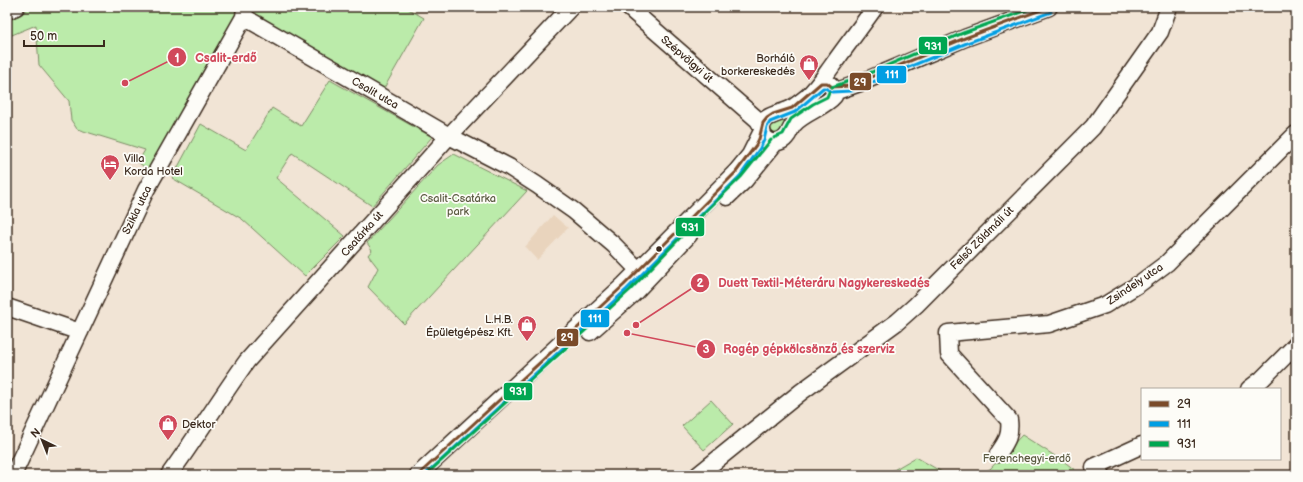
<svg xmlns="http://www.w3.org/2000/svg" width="1303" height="482" font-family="'Balsamiq Sans',sans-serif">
<rect width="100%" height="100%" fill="#f1e4d5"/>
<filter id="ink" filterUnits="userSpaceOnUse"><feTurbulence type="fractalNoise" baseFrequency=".025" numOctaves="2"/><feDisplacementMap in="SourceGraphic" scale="8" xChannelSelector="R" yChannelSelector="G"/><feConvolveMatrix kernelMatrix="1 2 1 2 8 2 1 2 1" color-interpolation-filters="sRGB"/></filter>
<g filter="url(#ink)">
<path fill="#e9d4bd" d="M553,215L568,228L537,260L525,247Z"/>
<path fill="#bbebaa" stroke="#7b8a64" d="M32,7H240V10L212,55L149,171L138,162L145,150L77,129L71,120L69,101L39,65L36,25L7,37V21Z
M255,7H405L424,18L383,90L255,14Z
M330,80L432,137L372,206L292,153L276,178L345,236L305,276L242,219L172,178L201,124L246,150L272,108L301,126Z
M826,90L828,94L773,139L767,123Z
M454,154L527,191L404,324L368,287L378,268L368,255L372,250L367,243L438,165Z
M711,400L733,424L704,450L682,426Z
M1022,435L1066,463L1081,475H979L990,469Z
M916,457L947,475H885Z"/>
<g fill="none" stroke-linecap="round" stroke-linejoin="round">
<defs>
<path id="minor" d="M628,7L758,120L762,127
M7,11L16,7
M244,17L449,136L509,167L537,185L574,211L614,245L647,279
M821,83C830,82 835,87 834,96C825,107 804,113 794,124C790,128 790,133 786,137C778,147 762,142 762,129C761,114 782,114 792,108C797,105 802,101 807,97C817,88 824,77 832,66C846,46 861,27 875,7
M834,92L860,83L965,38L1049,7
M727,197L745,180L775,143
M7,307L80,332
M590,332L633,294L689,235
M1249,389L1262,379L1296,345
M998,454C1006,442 1011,436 1009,420L949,354L948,333L1049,324L1105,305L1139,284L1167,263L1296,134
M13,475L146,190L244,17L245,7
M169,475C196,438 220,398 247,361L449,136L571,7
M418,475L624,285L736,172L750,155L762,131
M698,475L801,392L897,322L916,305L1093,127L1160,32L1169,7
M1102,475L1094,467L1142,445"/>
</defs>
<use href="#minor" stroke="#3b2a1e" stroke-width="19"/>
<use href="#minor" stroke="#fdfcf7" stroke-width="16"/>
<defs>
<path id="bus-1" d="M418,475L624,285L736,172L756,145L759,139L763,123L767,118L773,114L792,108L821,83H827L832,87L850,86L965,38L1049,7"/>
<path id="bus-2" d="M425,475L627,289L740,176L760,148L764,140L767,127L770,122L795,112L823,88H825L832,92L851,91L967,43L1051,12"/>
<path id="bus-3" d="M832,87L858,78L963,33L1035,7
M774,138L783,134L791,119L813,104L827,97L829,92
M430,471L630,290L696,221L741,177L771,140"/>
</defs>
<use href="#bus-1" stroke="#fdfcf7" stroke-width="6"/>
<use href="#bus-2" stroke="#fdfcf7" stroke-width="6"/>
<use href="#bus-3" stroke="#fdfcf7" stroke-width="6"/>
<use href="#bus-1" stroke="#7a4b2a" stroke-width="3"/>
<use href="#bus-2" stroke="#009ee3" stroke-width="3"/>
<use href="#bus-3" stroke="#00a651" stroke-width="3"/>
</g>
</g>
<defs>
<symbol id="shop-pin" viewBox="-11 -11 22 30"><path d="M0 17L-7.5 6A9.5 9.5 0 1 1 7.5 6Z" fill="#d1495b" stroke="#fdfcf7"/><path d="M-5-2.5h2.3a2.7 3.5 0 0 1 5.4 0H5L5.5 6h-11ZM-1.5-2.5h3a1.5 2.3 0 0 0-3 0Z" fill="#fff"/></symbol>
<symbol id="hotel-pin" viewBox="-11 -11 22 30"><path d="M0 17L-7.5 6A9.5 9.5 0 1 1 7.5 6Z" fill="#d1495b" stroke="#fdfcf7"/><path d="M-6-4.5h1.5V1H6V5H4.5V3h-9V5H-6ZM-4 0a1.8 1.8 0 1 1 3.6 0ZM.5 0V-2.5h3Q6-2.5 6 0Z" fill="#fff"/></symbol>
</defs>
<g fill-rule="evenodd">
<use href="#shop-pin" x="798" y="53" width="22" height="30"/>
<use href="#hotel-pin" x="99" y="153" width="22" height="30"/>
<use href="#shop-pin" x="516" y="314" width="22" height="30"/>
<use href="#shop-pin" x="157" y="413" width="22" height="30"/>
</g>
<circle fill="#3b2a1e" stroke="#fdfcf7" stroke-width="1.5" cx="659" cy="249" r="3.5"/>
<g text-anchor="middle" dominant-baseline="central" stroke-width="3.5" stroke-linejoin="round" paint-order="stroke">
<g font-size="11" fill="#3b2a1e" stroke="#fdfcf7" text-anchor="end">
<text x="795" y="58">Borháló<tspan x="795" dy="13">borkereskedés</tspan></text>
<text x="124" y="158" text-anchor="start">Villa<tspan x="124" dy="13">Korda Hotel</tspan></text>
<text x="513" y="319">L.H.B.<tspan x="513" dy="13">Épületgépész Kft.</tspan></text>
<text x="182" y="424" text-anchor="start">Dektor</text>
</g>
<g font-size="11" fill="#3b2a1e" stroke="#fdfcf7">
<text transform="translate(687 59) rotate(41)">Szépvölgyi út</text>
<text transform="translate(375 93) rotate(30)">Csalit utca</text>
<text transform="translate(137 210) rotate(-64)">Szikla utca</text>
<text transform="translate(362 234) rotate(-48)">Csatárka út</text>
<text transform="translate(982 238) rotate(-45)">Felső Zöldmáli út</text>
<text transform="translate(1135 284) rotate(-34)">Zsindely utca</text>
</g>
<g font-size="11" fill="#5b5a41" stroke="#fdfcf7">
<text x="458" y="198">Csalit-Csatárka<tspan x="458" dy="13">park</tspan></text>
<text x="1027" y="458">Ferenchegyi-erdő</text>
</g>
</g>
<path fill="none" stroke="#d1495b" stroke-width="1.5" d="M125 83L177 57M636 325L700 283M627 333L706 349"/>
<g fill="#d1495b" stroke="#fdfcf7" stroke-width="1.5">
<circle cx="125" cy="83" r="4"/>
<circle cx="636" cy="325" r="4"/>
<circle cx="627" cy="333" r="4"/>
<circle cx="177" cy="57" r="10"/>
<circle cx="700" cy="283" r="10"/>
<circle cx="706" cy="349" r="10"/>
</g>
<g font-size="12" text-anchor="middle" font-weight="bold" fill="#fff">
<text x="177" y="62">1</text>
<text x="700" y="287">2</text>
<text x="706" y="353">3</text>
</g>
<g font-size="12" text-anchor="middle" font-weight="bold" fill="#d1495b" stroke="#fdfcf7" stroke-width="3.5" stroke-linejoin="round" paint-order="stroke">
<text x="226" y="62">Csalit-erdő</text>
<text x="824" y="287">Duett Textil-Méteráru Nagykereskedés</text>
<text x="809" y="353">Rogép gépkölcsönző és szerviz</text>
</g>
<g stroke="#fdfcf7" stroke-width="1.5">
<rect x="918" y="36" width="30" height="19" rx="4" fill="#00a651"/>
<rect x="876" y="65" width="31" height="19" rx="4" fill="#009ee3"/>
<rect x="849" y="72" width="23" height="19" rx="4" fill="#7a4b2a"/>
<rect x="675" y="217" width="30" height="20" rx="4" fill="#00a651"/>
<rect x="580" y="309" width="30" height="19" rx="4" fill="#009ee3"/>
<rect x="556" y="328" width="23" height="19" rx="4" fill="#7a4b2a"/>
<rect x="503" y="382" width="30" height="19" rx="4" fill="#00a651"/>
</g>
<g font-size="11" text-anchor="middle" font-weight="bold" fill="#fff">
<text x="933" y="50">931</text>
<text x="892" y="78">111</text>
<text x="860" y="86">29</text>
<text x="690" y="231">931</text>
<text x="595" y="322">111</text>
<text x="567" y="341">29</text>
<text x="518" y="395">931</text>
</g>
<rect width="1303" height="482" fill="none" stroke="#fdfcf7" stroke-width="24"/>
<rect x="12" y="12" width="1279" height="458" fill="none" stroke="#3b2a1e" stroke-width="1.5" filter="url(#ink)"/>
<rect x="1141" y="388" width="140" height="72" fill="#fdfcf7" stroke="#afa8a0"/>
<rect x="1149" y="401" width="20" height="6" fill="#7a4b2a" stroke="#afa8a0"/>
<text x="1177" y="408" font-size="12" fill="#3b2a1e">29</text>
<rect x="1149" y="421" width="20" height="6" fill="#009ee3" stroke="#afa8a0"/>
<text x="1177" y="428" font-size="12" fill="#3b2a1e">111</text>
<rect x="1149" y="441" width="20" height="6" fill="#00a651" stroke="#afa8a0"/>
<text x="1177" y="448" font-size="12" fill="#3b2a1e">931</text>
<g transform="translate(42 440) rotate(317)" stroke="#fdfcf7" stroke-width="3" paint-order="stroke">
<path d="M0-3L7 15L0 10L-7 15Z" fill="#3b2a1e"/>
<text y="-6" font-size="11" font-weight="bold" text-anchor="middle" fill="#3b2a1e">N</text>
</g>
<path d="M24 40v6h80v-6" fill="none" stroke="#3b2a1e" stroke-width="2"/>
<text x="30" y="40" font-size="12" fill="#3b2a1e" stroke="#fdfcf7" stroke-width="3" paint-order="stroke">50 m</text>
</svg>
